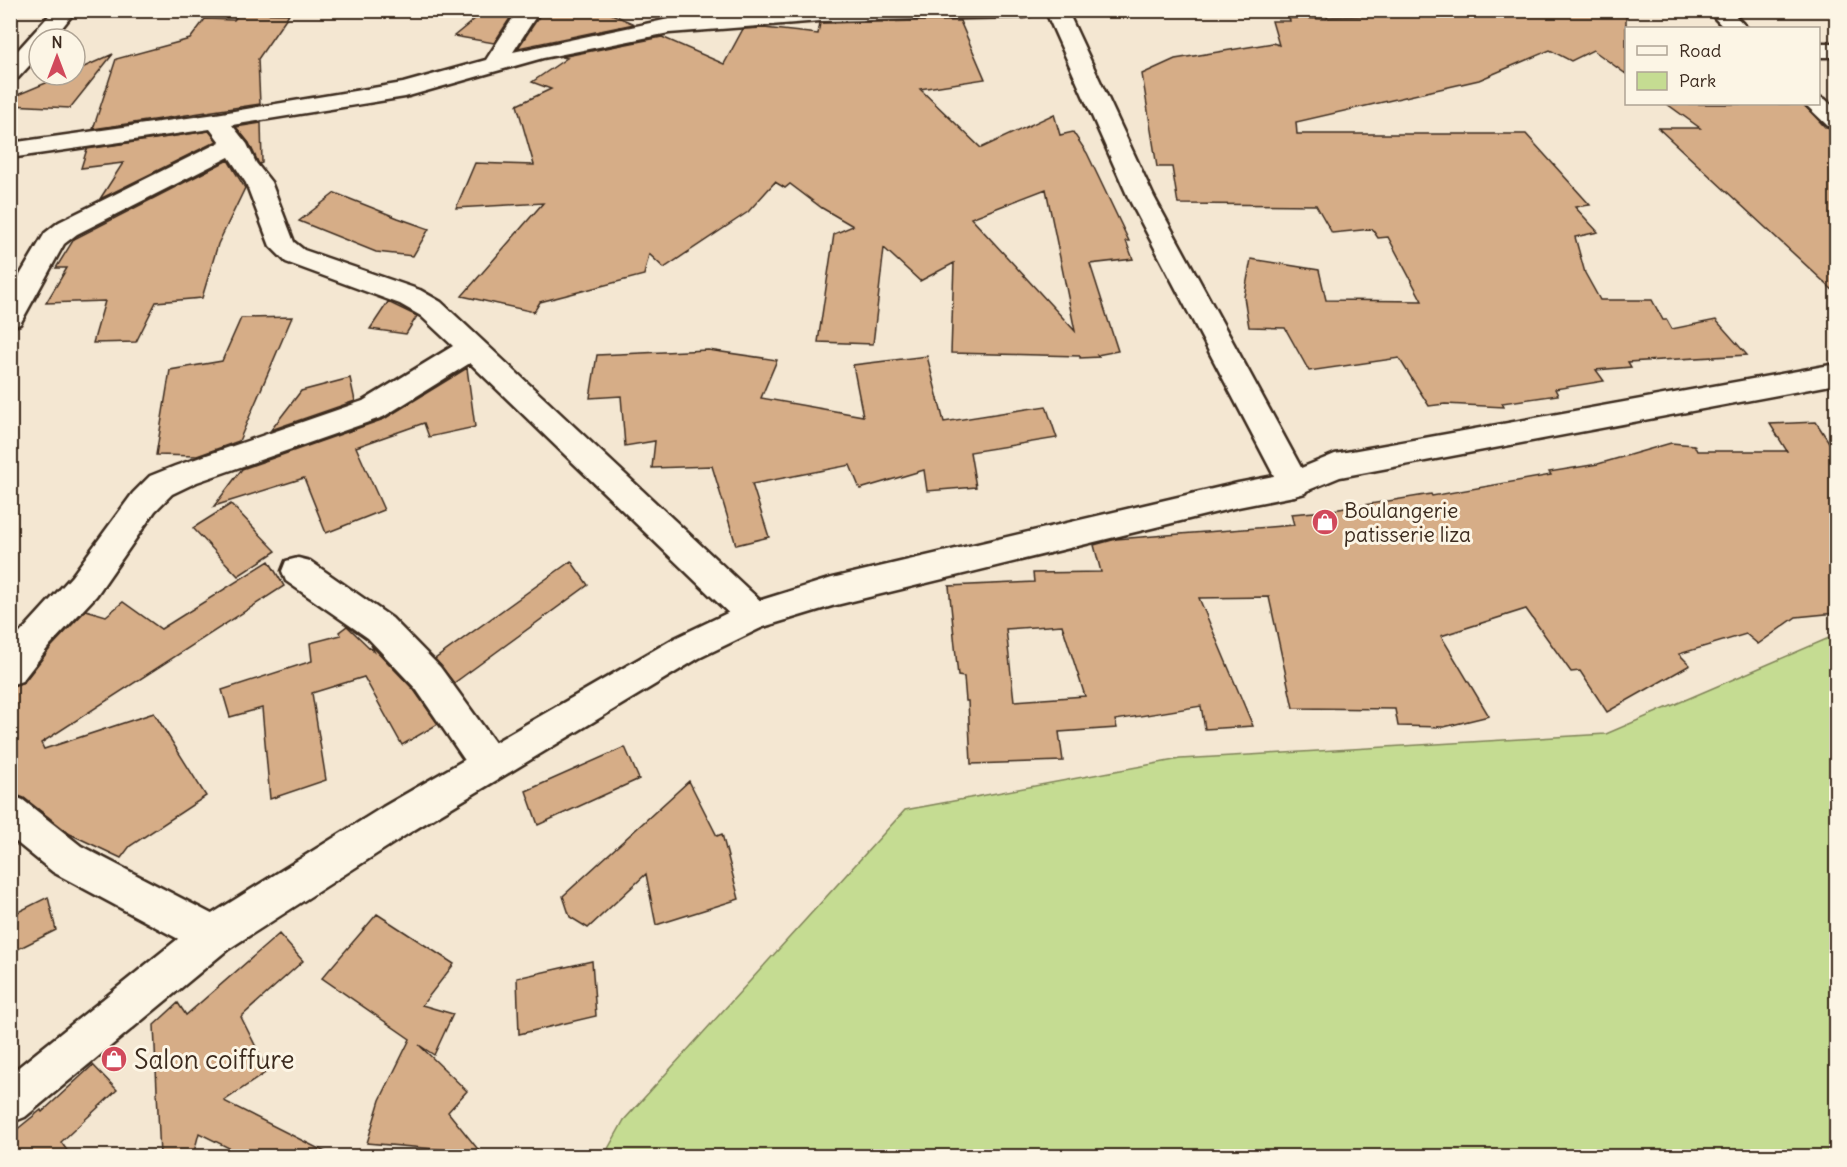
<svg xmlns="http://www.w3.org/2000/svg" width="1847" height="1167" font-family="Delius,sans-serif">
<rect width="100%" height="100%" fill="#f4e7d2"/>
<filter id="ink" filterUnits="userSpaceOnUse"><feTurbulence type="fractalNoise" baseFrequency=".0167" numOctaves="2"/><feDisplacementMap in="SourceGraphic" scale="12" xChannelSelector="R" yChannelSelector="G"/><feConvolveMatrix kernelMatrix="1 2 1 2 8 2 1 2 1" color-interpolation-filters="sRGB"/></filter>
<g filter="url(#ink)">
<path fill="#c5dc92" stroke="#808358" stroke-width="1.5" d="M1836,635V1156H604L624,1120L905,810L1180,759L1606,734Z"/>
<path fill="#d6ad87" stroke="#3b2a1e" stroke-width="1.5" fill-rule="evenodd" d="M486,10L514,12L494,43L454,36Z
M550,10H603L634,24L518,48L540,15Z
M1419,10H1626V74L1593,50L1571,61L1550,50L1479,80L1296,122L1297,134H1526L1590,205L1575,207L1598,232L1575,237L1585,273L1600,300H1652L1663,320H1667L1672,329L1716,320L1747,355L1628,362L1631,367L1596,370L1604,381L1555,389L1558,395L1502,403L1504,407L1445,404L1429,406L1399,358L1309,371L1285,328L1249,327L1244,297L1251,259L1319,270L1326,300L1422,301L1388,237L1378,238L1372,229L1332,233L1316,205L1178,204L1172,167H1157L1142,74L1175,59L1273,43L1279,45L1272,21H1290L1289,18L1327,19V17L1421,14Z
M240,13L289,14L258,59L260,104L93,129L116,59L190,39L205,19L234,20Z
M921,21H960L985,79L920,89L981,148L1054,114L1060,135L1073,132L1087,153L1129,241H1126L1133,259L1090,264L1118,351L1097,355L1099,357L1080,358V356L951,353L954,263L920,281L884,248L873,344L818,342L834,234L853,226L822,208L790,184L785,188L775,182L748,212L664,268L649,254L644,275L540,302L534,312L462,296L543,203L456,208L475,163L534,165L517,105L551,89L532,82L567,58L561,57L662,37L724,64L743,29L764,28L818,34L820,23ZM1046,189L1050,209L1075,331L971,218Z
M113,54L70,108L10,105V98L65,75H75V71Z
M1667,104H1803L1826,128L1836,130V293L1658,128H1700Z
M261,123L262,163L259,164L249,143L236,127Z
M209,131L217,141L100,199L123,163L81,168L87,149Z
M228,160L245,188L218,244L202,298L156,302L136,342L93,343L105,301L46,303L67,268H56L74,239Z
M335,193L398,218L429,229L413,256L376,252L299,221Z
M388,302L417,316L406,334L370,329Z
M292,317L239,441L197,456L156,455L170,370L222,361L241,318Z
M708,350L777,360L761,398L863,416L853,365L927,356L944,422L1046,406L1057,438L970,452L976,487L927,491L924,470L860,489L850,465L752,484L769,537L736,545L712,466L652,468L655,441L625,446L621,396L590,398L597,355Z
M467,368L475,427L429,437L424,423L356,447L384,510L326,533L304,478L214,506L242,469L384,419Z
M350,378L355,401L271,430L301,391Z
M1816,422L1836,453V613L1796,617L1758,644L1746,634L1679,654L1690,665L1607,712L1580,671L1571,672L1526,609L1441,636L1489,716L1444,727L1398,726L1395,709L1293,708L1269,597L1199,598L1253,726L1205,729L1201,706L1115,720L1117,728L1059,732L1063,761L971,764L968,701H966L964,677L958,676L949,586L1034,582L1033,573L1101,572L1094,545L1116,539L1294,525L1291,514L1327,511L1431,494L1432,496L1551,475L1549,472L1598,464L1671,443L1694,445L1697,451H1787L1770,424ZM1062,625L1085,696L1014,701L1006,629Z
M231,504L276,551L238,576L193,528Z
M269,561L284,586L41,743L44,749L154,713L206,796L130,846L121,858L70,834L24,798L10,793V687L24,682L52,646L86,610L106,616L123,602L161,629Z
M571,561L588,585L454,683L435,659Z
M347,626L375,653L371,645L414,690L438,724L402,745L364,677L312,693L326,780L270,799L262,708L230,717L222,690L312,661L310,643L341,635L339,632Z
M625,747L639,779L538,825L526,791Z
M689,781L717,836L722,834L739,899L656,925L646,874L588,928L570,917L563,896Z
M48,897L56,930L10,953V916Z
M377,914L454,964L422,1005L453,1014L434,1055L419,1045L467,1091L448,1112L481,1153L367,1143L380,1100L410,1039L322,978Z
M279,934L303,961L241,1017L268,1071L224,1101L333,1156H245L199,1133L193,1156H160L154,1025L178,1003L186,1015Z
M592,961L596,1016L519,1034L517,978Z
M93,1065L117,1090L61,1142L71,1156H10V1135L41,1110L42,1112Z"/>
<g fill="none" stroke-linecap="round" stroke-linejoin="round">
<defs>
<path id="minor" d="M54,10H76L53,39H39V55L18,78L10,80V59Z
M518,10H540L513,52L669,19L782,10H1034L1032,15L1024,17L820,21L669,33L543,58L405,97L232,125L247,144L256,163L271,182L294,242L304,250L420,290L441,302L766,606L771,616L766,626L754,630L742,626L470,363L383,417L197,482L172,494L155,511L96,596L50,645L22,681L10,685V644L72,576L133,493L150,476L175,466L363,401L453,346L421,316L400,304L286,262L270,246L246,183L229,157L77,234L64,244L20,324L10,327V292L45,233L59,222L220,142L210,129L10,158V143L216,114L403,83L486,60Z
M1045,10H1067L1154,197L1310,484L1305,493L1294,496L1283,493L1128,197Z
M1707,10H1730L1747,28H1724Z
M1818,43H1836V57H1818Z
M1818,97L1825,99L1836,109V128L1828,126L1805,104H1818Z
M298,558L310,561L392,618L440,667L501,751L506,763L501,775L488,780L475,775L416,689L368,638L286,581L282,571L286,561Z
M10,795L23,800L81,846L227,922L233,936L227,950L213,956L199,950L53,872L10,837Z"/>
<path id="major" d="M1836,364V384L1340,477L1294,496L1238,507L832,606L763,627L699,658L409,833L227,950L25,1117L10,1123V1074L199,922L383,807L675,638L742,606L832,578L1238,483L1289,473L1335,454Z"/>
</defs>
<use href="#minor" stroke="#3b2a1e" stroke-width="5"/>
<use href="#major" stroke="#3b2a1e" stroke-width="5"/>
<use href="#minor" fill="#fcf5e5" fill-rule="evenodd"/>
<use href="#major" fill="#fcf5e5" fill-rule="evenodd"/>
</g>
</g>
<defs>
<symbol id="shop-disc" viewBox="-11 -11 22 22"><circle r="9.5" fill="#d1495b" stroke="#fcf5e5"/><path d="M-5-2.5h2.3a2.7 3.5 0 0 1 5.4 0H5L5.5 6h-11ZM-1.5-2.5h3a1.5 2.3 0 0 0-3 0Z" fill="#fff"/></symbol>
</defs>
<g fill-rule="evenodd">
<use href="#shop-disc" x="1310" y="507" width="30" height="30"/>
<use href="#shop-disc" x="99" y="1044" width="30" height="30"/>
</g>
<g text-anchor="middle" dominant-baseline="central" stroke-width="6" stroke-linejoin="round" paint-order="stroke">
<g font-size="21" fill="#3b2a1e" stroke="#fcf5e5" text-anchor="start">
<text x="1344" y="510">Boulangerie<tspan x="1344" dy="24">patisserie liza</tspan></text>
</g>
<g font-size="26" fill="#3b2a1e" stroke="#fcf5e5" text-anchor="start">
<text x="134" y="1059">Salon coiffure</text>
</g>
</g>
<rect width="1847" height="1167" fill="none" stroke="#fcf5e5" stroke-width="36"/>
<rect x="18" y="18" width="1811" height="1131" fill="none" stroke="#3b2a1e" stroke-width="2" filter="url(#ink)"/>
<rect x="1625" y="27" width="195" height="78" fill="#fcf5e5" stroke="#afa495" stroke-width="1.5"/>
<rect x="1637" y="46" width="30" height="9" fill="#fcf5e5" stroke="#afa495" stroke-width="1.5"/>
<text x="1679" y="57" font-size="18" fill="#3b2a1e">Road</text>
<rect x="1637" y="72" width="30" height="18" fill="#c5dc92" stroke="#afa495" stroke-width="1.5"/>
<text x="1679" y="87" font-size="18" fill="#3b2a1e">Park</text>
<g transform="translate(57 57)"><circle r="28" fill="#fcf5e5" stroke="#afa495" stroke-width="1.5"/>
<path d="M0-4.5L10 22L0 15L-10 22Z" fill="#d1495b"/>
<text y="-9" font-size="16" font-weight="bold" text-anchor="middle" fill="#3b2a1e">N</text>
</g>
</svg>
